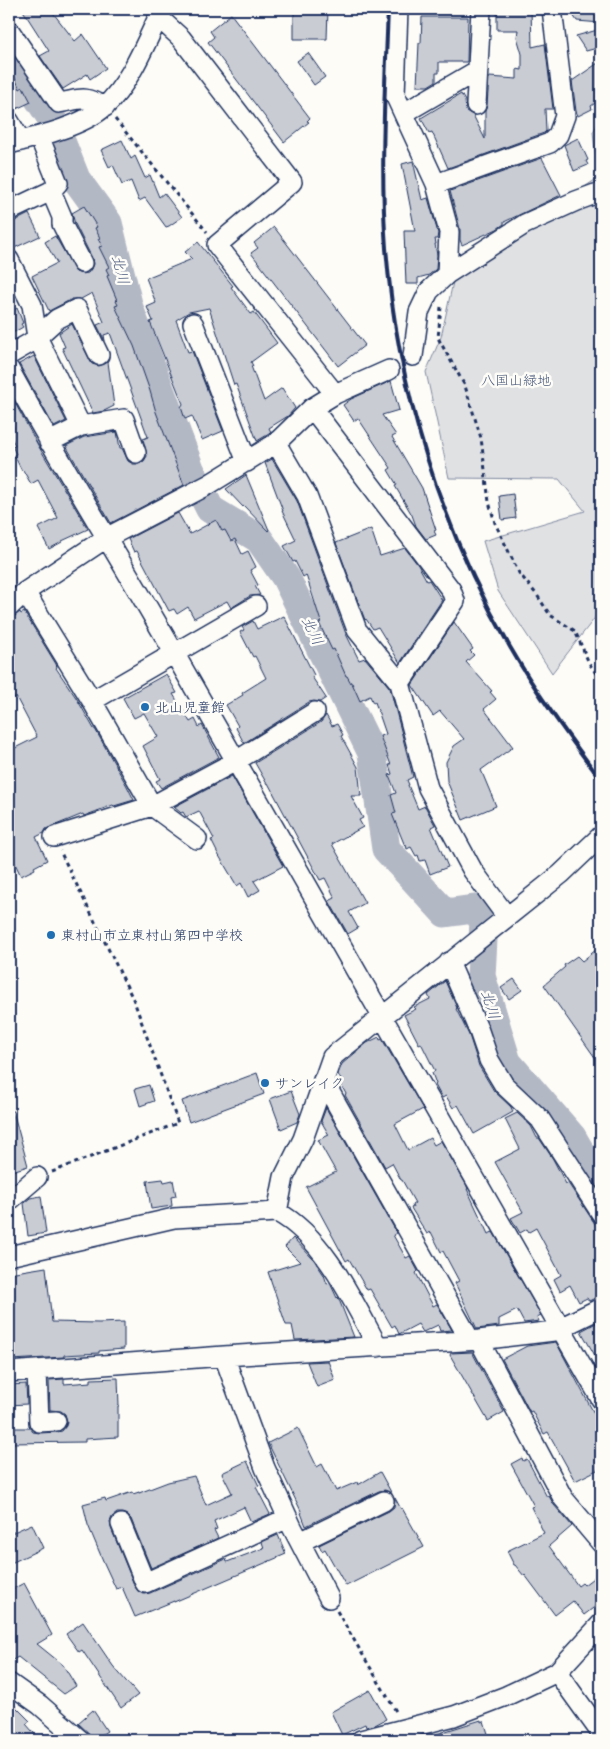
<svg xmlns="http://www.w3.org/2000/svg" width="610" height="1749" font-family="'Balsamiq Sans','Klee One',sans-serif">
<rect width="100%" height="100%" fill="#fdfcf7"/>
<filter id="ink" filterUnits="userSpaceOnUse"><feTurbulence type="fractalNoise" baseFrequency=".02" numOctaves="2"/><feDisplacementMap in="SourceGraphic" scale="10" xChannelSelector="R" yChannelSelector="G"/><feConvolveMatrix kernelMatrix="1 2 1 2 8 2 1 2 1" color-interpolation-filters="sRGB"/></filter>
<g filter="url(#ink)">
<path fill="#e0e1e3" stroke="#7e88a0" d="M601,118V610L552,673L498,591L483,541L585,511L559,479L449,478L426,372L441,337L455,273L598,178L593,132Z"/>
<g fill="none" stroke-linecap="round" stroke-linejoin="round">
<path stroke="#b3b8c5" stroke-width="29" d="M9,54L52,119L76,179L108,223L129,308L190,469L210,509L259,539L286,578L372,753L386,849L445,913L474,909L484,921L481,976L507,1062L572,1137L601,1187"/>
</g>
<path fill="#c9ccd3" stroke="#1b2f5e" d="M22,9H50L75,41L83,34L106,68L90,79L87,74L63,89L40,56L49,51Z
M294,9H328L327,39H294Z
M497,9H531L532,47L545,44L553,109H545L546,131L544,133L448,168L432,132L429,133L421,118L461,94L465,101L466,111L473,115L485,139V111L487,106L489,77L517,79V69L522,70V54L517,37L518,30H497Z
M569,9H601V23L577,21Z
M231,14L310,118L307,121L309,122L284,142L208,42L214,37L210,31Z
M422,17H468L467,62H439V73H436V81L428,86H417L419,43H421Z
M601,29V47L586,51L576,36Z
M308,53L325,77L314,85L297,61Z
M601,61V99L591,106L592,109L578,116L576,111L572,81Z
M9,65L20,89L23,87L31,102L14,110L9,100Z
M578,138L588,160L586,161L588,165L574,171L564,145Z
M122,140L131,159L135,156L145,178L150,175L159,197L164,193L182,217L169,226L166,227L145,198L139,201L131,181L122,185L113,165L109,167L101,150Z
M542,158L561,195L504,222V224L497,229L462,245L460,240V229L450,191Z
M413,161L422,200L428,198L438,233L437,239H435L436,244H435L437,255L436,269L429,275L418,278V284H406L404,231H415L402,164Z
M84,206L97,227L95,228L100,238L98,239L102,246L99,247L109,267L106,269L109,275L107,276L117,300L116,301L118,305L115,306L134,346L150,391L156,412L184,485L111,523L66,446L84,437L117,432L120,448H122L128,461L133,464H139L144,461L147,456L143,439L148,437L110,333L104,335L105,341L97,325L104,322L92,293L81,299H72L49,311L32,276L57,263L45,242L55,236L76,272L82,274L88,273L91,269L93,264L92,258L75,224L72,213Z
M29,214L40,236L12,249H9V224Z
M274,227L365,345L338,366L251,253L258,248L254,243Z
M198,242L233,286L231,287L251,314L254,312L277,343L251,362L253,366H251L264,401L282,388L295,408L288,416L269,428L271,432L269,434L257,441L236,384L234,385L209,308L189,312L176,320L188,352L192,351L223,431L202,440L192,416L185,419L181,407L183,404L150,322L153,321L147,307L156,303L146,278L192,259L185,252Z
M9,300L14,310L17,308L23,323L21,324L23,327L9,335Z
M72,324L92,364L99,366L108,362L114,406L104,411L93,413L62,348L65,347L59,333Z
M34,356L66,421L54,427L19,364Z
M391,381L399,410L382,415L396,435L392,437L422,488L436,530L434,531L436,535L426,539L416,526L412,515L395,486L397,485L388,470L391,468L358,418L354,421L343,405L351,399Z
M9,392L39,447L88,529L62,541V542L49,549L38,528L58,518L38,480L31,484L23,470L22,471L14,455L16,454L12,446L15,445L9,434V431L14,428L9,418Z
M272,459L297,501L346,634L359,660L365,658L390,688L413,777L407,780L409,785H408L418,809L425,806L435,825L431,827L448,867L430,874L425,860L420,861L418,855L416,856L411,847L407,849L406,845L405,846L392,814L396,813L391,795L396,793L389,775L392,774L389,765H391L380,736L386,734L375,702L373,703L370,696L360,701L352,683H351L347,676H346L334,649L332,650L319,623L321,622L306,575L303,577L295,561L293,562L284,546L296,540L282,511H283L265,463Z
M246,475L269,530L268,531L244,506L243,507L226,489Z
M513,494L516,518L502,520L499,496Z
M178,513L190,534L216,520L222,531L225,530L231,541L235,539L242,554L248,551L256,567L250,570L258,585L255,586L260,595L250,596L231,608L227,601L194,618L188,607L177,614L174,609L169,611L137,551L134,552L128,539Z
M371,529L380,556L405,548L418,565L427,581L429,580L442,600L400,663L378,627L373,629L366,619L365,620L336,543Z
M20,612L21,614L24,612L56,664L57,667L56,668L77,699L94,729H95L127,786L134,800L114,806L113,805L84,816L83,814L46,829L44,833L36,837L47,860L34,867L35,869L21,876L9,851V751L37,737L16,697L14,698L9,689V618H12Z
M284,616L314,675L312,677L326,698L320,702L314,701L309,702L244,743L236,728L238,726L226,705L243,695L242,693L266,678L255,656L253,657L240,632L244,630L242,627L253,621L257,629Z
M454,622L473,649L470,651L474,655L466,662L492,691L490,692L496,699L484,709L513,747L481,770L496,806L463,820L447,781L446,762L454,746L464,739L440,711L433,716L412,685Z
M166,674L177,693L173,694L190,722L195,719L199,727L202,725L219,757L161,788L156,781L160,779L143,746L158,737L144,713L134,718L123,698Z
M326,715L332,726L337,724L343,735L341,736L358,767L361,796H351L363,818L359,820L363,827L332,844L365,903L349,912L358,928L348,934L329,901L335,898L325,878L320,880L268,783L267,784L255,763L321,722Z
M232,776L283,866L254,881L260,890L248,897L241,883L237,886L218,854L211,840L214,839L199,811L186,817L183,812L181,813L174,807Z
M601,946V999L595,1003L601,1011V1066L544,985L565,967L564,965L577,956L582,961Z
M514,979L522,990L509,999L501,988Z
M445,981L457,1008L456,1009L469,1035L479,1066L494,1091L511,1107L513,1112L474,1134L458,1105L453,1108L446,1096L442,1098L435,1085L436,1084L432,1073L435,1071L421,1043L419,1044L404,1015L416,1009L414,1007L430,999L428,995Z
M379,1037L380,1040L382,1039L423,1109L395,1124L408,1150L430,1138L434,1145L441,1141L466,1184L468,1189H467L488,1234L493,1232L541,1315L537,1317L539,1321L524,1323L517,1310L499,1319V1326L477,1329L455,1283L459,1281L443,1251L441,1252L431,1232L427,1234L411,1208L413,1207L412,1205L415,1203L402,1180H401L392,1163L385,1167L345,1095L346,1094L339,1081L341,1080L338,1074L342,1064L367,1043Z
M257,1073L264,1094L189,1122L182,1101Z
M149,1085L154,1101L140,1106L135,1089Z
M291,1091L300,1114L297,1122L281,1129L270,1099Z
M326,1108L397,1233L393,1235L406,1258L410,1256L418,1271L416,1273L433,1306L437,1304L452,1330L440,1331L438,1325L423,1332L418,1324L399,1334L395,1325L392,1327L370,1289L367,1290L349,1259L346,1261L306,1187L336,1172L318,1140L329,1135L321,1121Z
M9,1111H13L28,1166L9,1172Z
M517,1113L531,1126L537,1138H539L553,1159L566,1184L568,1183L601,1233V1295L589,1301L587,1298L579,1302L570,1285L560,1291L554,1279L561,1275L536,1228L529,1232L527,1229L520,1233L511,1218L523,1212L495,1162L520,1149L505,1119Z
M163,1179L164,1182L173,1180L176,1196L171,1197L172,1206L151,1209L147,1181Z
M41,1196L46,1233L28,1236L24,1203L30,1198Z
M293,1238L314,1260L324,1275L327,1284L330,1283L337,1298L338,1297L354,1337L295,1340L292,1325H286L268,1272L300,1262L285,1247Z
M46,1267L52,1322L99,1323L124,1322V1349L99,1351V1353L64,1355V1357L11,1360L10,1352L9,1353V1273Z
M596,1323L601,1333V1366L581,1331Z
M556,1342L597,1419L601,1417V1468L575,1481L548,1432L544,1434L532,1411L530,1412L502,1359L527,1346Z
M472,1352L504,1412L488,1421L450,1355L451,1353Z
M328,1361L335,1380L317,1387L307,1362Z
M118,1378L119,1406H118V1437L85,1439V1442L9,1443V1428H30L33,1432L40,1433L57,1432L62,1431L66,1426L67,1421L65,1414L61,1411L50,1410L49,1380L64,1379V1384L91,1382V1379Z
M26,1384L27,1404L9,1405V1385Z
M298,1428L317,1467L322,1464L336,1491L357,1482L358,1485L380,1472L392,1494L385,1490L379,1491L306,1526L301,1513H302L268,1443Z
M522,1458L523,1461L527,1459L547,1497L549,1496L554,1505L572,1526L549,1546L578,1586L582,1583L584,1585L601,1572V1602L584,1615L573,1601L555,1615L525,1575L524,1576L515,1565H514L507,1551L544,1533L531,1507L534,1506L511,1464Z
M247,1461L259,1486L256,1487L270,1514L251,1522L244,1507L214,1521L217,1529L214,1530L218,1538L151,1568L131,1519L127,1515L122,1513H117L112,1517L110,1522L111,1528L135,1587L139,1592L144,1594L150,1593L226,1559L227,1562L264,1548L262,1542L278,1535L286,1554L174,1602V1601L135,1617L122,1587L116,1589L104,1563L88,1525L83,1504L105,1498L106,1501L132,1492L133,1494L139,1492V1493L168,1482L194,1476L206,1505L232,1493L222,1473Z
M395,1498L401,1509L402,1508L424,1547L346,1586L325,1549L322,1551L319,1545L389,1511L394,1507Z
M32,1524L43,1548L9,1564V1534Z
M24,1583L52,1635L37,1644L63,1665L76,1686L64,1694L18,1657L9,1662V1591Z
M83,1622L113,1666L138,1695L121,1708L82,1650L79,1652L66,1634Z
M370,1690L386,1719L375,1725L366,1727L365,1724L342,1735L331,1712Z
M9,1700L30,1721L26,1724L40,1740H9Z
M93,1710L107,1731L95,1739L78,1723Z
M481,1720V1722L484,1721L490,1740H427V1737Z"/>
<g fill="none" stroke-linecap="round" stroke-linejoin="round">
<defs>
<path id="minor" d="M398,9L395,95L436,184L449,232L447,274L429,291L419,312L413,356
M158,17L181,38L292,182L217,245L335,394L389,370
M9,30L59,103C83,99 82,95 105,107
M476,105L481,9
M404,113L478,70
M9,121L21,141
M9,144C37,137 83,126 104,107C129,86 148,38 162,9
M436,184L550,143L558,135L565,116L552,9
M51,191L62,217V224L82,263
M9,211L51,191L58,183L39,136
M9,260L32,305L37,337L30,343L9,355
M447,274L525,224L576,201L595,194L601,195
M193,323L247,462
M99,355L77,309L57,319L37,337L81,426L124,419L136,453
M9,369C62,467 122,561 177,658C318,905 461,1151 601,1399
M312,408L451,590L455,601L400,683
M49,442L81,426
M276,443L307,496L357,630L400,683L428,788L473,871L507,917
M25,592L92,701
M9,607L25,592L106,538L208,485L276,443L312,408L335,394
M54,837L152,806L236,761L315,712
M197,839L152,806L92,701L256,606
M449,962L479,1031L489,1060L504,1085L540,1119L601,1213
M323,1080L470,1340
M9,1201L37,1177
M277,1212L284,1177L303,1139L332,1057L561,874L601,836
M9,1256L174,1218L277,1212C324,1237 353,1301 378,1347
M479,1340L563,1498L601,1543
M224,1356L265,1468L292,1527L329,1598
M37,1371L39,1422L56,1421
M9,1372L224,1356L479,1340L554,1331L601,1308
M121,1524L145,1583L288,1518
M300,1542L384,1501
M557,1672L601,1733
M9,1683L40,1705L80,1740
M361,1740L454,1716L506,1696L557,1672L601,1624"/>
</defs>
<use href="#minor" stroke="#1b2f5e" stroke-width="22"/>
<path stroke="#1b2f5e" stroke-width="3" stroke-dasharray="4 4" stroke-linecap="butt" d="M115,119L207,232
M441,307L438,338L465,386L481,438L489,502L495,523L519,573L537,595L550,615L575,631L589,663L601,681
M52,1172L178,1123L134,1001L60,851
M337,1611L397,1713"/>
<use href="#minor" stroke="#fdfcf7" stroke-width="19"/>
<path stroke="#1b2f5e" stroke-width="4" d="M388,9C385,89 380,168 386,248C397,387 440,526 510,647C537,694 569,737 601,780"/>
</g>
</g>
<g fill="#1f6fb2" stroke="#fdfcf7" stroke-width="2">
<circle cx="145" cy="707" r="5"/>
<circle cx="51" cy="935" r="5"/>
<circle cx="265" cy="1083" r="5"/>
</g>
<g text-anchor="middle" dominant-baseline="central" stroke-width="5" stroke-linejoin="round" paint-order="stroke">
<g font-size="14" fill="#4c5c7f" stroke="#fdfcf7">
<text x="516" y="380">八国山緑地</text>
</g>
<g font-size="14" fill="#1b2f5e" stroke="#fdfcf7" text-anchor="start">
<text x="155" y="707">北山児童館</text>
<text x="61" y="935">東村山市立東村山第四中学校</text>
<text x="275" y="1083">サンレイク</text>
</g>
<g font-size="15" font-style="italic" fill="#49587d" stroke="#fdfcf7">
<text transform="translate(120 270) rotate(76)">北川</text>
<text transform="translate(312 631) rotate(64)">北川</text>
<text transform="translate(490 1005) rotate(73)">北川</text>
</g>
</g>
<rect width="610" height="1749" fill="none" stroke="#fdfcf7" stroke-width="30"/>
<rect x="15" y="15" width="580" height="1719" fill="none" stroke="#1b2f5e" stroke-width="2" filter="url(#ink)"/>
</svg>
